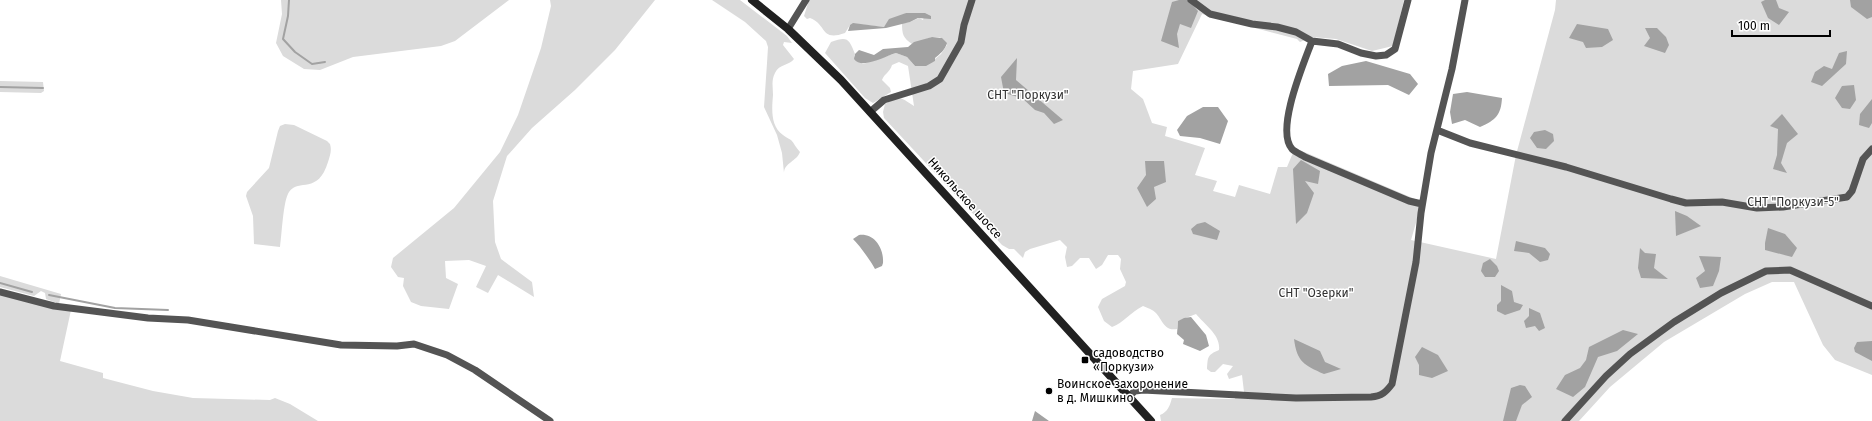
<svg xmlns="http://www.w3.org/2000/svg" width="1872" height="421" font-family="'Fira Sans',sans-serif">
<rect width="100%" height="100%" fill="#fff"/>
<path fill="#dbdbdb" d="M281,0H509L455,41L441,46L353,57L320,70L304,69L283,56L276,43L282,14Z
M550,0H655L615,50L575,90L532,128L507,156L493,201L495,242L501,259L532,282L534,297L498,275L488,293L476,287L486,266L469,260L445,261L446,278L458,284L449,309L421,306L411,302L403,286L404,278L398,277L391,267L393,258L454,208L500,152L518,115L541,48L551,6Z
M712,0H740L787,36L792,43L784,42L783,45L794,59C790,65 779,64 775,73C771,80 773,88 773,95C772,108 770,126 783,135C785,137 788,138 791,140C794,143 796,148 800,152C797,161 784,163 784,173L782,153L777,135L764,107L767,63L768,47L766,41L745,22Z
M809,0H1404L1393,46L1372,51L1336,39L1312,37L1300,42L1297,39L1202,14L1178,64L1133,71L1131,89L1143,99L1152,123L1167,127L1165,136L1205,148L1195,175L1217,181L1213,191L1235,197L1239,185L1270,194L1278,167H1287L1295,148L1422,202L1411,240L1496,259L1516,155L1555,10L1556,0H1872V375L1835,360L1823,345L1794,282H1772L1745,294L1664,342L1610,387L1579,421H1161L1160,415C1168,412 1170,405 1172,398L1235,399V391L1244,392L1242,375L1229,379L1227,374L1233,366L1223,364L1215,372H1211L1207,369C1208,357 1207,355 1219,350C1221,335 1204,324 1196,314L1178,321L1177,329C1162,332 1162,315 1152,310C1149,308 1145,307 1143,306C1131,312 1123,323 1112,327L1104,321L1098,307L1102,299L1125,286L1126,282L1120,269L1121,259L1118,255H1108L1102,265L1096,269L1089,258H1080L1072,266L1067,267L1065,257L1067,247L1060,240L1030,249L1025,252L1023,258L1014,249H1009L1002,245L884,118L883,112L885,104C901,95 900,97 914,106L908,66L899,62L892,65C890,72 884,74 882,80L890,88L891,92L873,103L865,98L825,53L831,42C847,36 849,38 855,54L854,56L863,64L896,53L907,57L915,66H923L935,61V59L941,54L947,45L940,37H932L912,44C903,38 902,34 902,23L910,22L919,18L923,20L925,13H906L884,27L856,24L850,25L845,33C820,42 827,24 810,18L807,19L804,16Z
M0,81L43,82L44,91L41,93L0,92Z
M285,124L294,125L327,141L330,144C332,150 330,156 328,162C318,195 299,178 289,192C283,201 282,234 280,247L254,244L253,216L246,196L247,192L269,168L278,131L280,126Z
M0,276L61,294L59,304L46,299L45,293L41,291L34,296L0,287Z
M0,294L71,310L60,361L103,373V378L153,391L193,398L270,400L275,398L290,404L318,421H0Z"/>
<path fill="#a2a2a2" d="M1179,0H1188L1198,11L1191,28L1180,24L1177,34L1179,48L1161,41L1172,2Z
M1765,0H1776L1779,8L1789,12L1779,25L1768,18L1761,2Z
M1850,0H1872V17L1867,19L1851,7Z
M906,13H925L931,16V19L918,18L910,22L886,28L848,31L850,25L853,23L884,27L889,19Z
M1577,24L1608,29L1613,40L1602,47L1586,48L1583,42L1569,38Z
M1645,28H1657L1666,37L1669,45L1665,53L1644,46L1650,38Z
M932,37L942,38L947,43C945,50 940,54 935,58V61L926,66H915L907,57L896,53C885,56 862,70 854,59L855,54L859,50L874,55L883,49L908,47L914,42Z
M1847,51L1846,64L1822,86L1811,82L1815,72L1824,66L1832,69L1839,53Z
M1017,58L1016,80L1063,120L1054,124L1044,113L1035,110L1022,98L1004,93L1001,77Z
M1366,61L1410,74L1418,84L1409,95L1388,85L1329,86L1328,74L1342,66Z
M1854,85L1856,100L1850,109L1842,108L1835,98L1842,86Z
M1467,92L1502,98C1501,115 1496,120 1480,127L1465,120L1452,124L1450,112L1453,94Z
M1872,99V123L1869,128L1859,125L1860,114Z
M1203,107H1218L1228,121L1220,144L1200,138L1180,136L1177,130L1187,116Z
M1782,114L1798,134L1787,143L1781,163L1787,173L1773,169L1777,155L1778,129L1770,126Z
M1545,130L1553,134L1554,141L1546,149L1537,148L1530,138L1534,132Z
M1301,160L1320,171L1318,184L1305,181L1314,193L1307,213L1296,224L1293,169Z
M1145,161H1164L1166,182L1154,187L1156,199L1147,207L1137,188L1146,175Z
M1675,211L1687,216L1701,226L1676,236Z
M1205,222L1220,231L1217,240L1193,234L1191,229L1197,224Z
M1768,228L1785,234L1797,248L1792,257L1765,250V243Z
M859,235C875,233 884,249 883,263L882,266L875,269C870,260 860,246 853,239Z
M1516,241L1545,248L1550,254L1548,260L1540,262L1529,253L1514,251Z
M1640,248L1645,253L1656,254L1654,268L1668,279L1641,278L1638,268Z
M1699,256L1721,257L1719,271L1713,286L1700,288L1696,278L1705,271Z
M1490,259L1497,266L1499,271L1495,277H1485L1481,271L1483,263Z
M1501,285L1512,291L1514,302L1523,305L1520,310L1505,315L1497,311V305L1501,301Z
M1529,308L1540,313L1545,328L1539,331L1535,326L1526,328L1524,321L1529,316Z
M1191,317L1206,335L1209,346L1200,351L1183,344L1184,340L1177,334L1178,321L1184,318Z
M1623,330L1638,334L1617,351L1598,357L1585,387L1573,397L1556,389L1565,375L1580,368L1586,360L1589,347Z
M1294,339L1320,351L1325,362L1341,369L1324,374C1304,365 1297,362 1294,339Z
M1872,341V361L1855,352L1854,348L1857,342Z
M1422,347L1438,355L1448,371L1432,378L1419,375V365L1415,357Z
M1520,385L1525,386L1532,397L1522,405L1516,421H1503L1511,388Z
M1035,411L1049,421H1032Z"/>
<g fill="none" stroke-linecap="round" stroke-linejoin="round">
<path stroke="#a2a2a2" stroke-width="2" d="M289,0L288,16L283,39L295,52L312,64L325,62
M0,87L43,88
M0,283L32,292
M49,295L115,308L168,310"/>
<path stroke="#545454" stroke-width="7" d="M1191,0L1210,14L1252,24L1277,27L1296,32L1312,41L1338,44L1361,53L1376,56L1386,55L1395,49L1408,0
M788,29L806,0
M1312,41C1304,63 1275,130 1292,149C1295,152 1302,155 1305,157L1409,201L1422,204
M870,112L884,100L929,86L940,79L961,42L964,25L972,0
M1437,130L1470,143L1566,167L1671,199L1686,203L1722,202L1757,208L1783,207L1847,197L1852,191L1863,159L1872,149
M0,292L54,306L148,318L188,320L341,345L397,346L414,344L447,355L475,370L550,421
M1129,396L1135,391L1143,390L1296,398L1371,397C1382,396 1386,392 1392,384L1416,262L1421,213L1431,153L1452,69L1465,0
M1565,421L1606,376L1630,354L1674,322L1721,293L1766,271L1790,270L1872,306"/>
<path stroke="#212121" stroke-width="8" d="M752,0L788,29L841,80L1151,421"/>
</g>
<g fill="#000" stroke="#fff" stroke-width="1.5">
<rect x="1081" y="356" width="8" height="8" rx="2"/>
<circle cx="1049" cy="391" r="4"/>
</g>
<g text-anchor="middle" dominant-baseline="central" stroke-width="3" stroke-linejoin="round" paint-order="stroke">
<g font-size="12" fill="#323232" stroke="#fff">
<text x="1028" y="95">СНТ "Поркузи"</text>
<text x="1793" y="202">СНТ "Поркузи-5"</text>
<text x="1316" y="293">СНТ "Озерки"</text>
</g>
<g font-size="12" fill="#000" stroke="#fff">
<text transform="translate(965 198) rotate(48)">Никольское шоссе</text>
</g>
<g font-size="12" fill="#000" stroke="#fff" text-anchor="start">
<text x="1093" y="353">садоводство<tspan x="1093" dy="14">«Поркузи»</tspan></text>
<text x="1057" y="384">Воинское захоронение<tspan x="1057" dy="14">в д. Мишкино</tspan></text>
</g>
</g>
<path d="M1732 30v6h98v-6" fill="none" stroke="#000000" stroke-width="2"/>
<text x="1738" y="30" font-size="12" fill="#000000" stroke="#ffffff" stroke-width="3" paint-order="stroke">100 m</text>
</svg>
